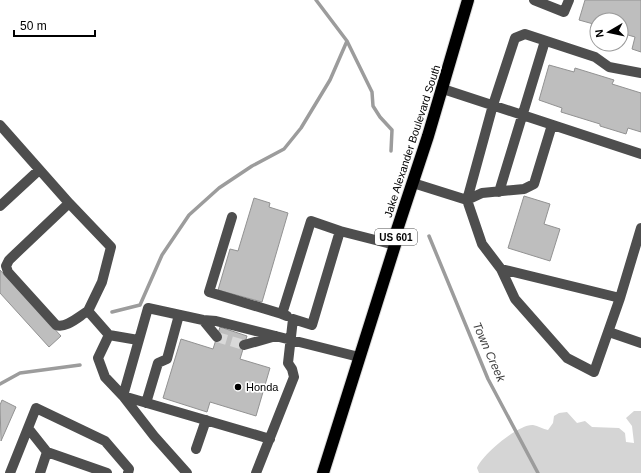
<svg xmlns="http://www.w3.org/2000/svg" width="641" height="473" font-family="Helvetica,sans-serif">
<rect width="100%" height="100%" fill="#fff"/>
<path fill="#d5d5d5" d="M634,411H641V473H479L477,468C482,455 518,424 533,425C538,426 543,429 548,430L553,423L554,416L559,413L567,412L577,423L585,421L592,427L619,428L625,433L626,442L634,443L632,426L626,418Z"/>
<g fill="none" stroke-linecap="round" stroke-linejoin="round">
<path stroke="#9c9c9c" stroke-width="3.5" d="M316,0L347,41L372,92L373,106L380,117L392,130L391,151
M429,236L488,379L538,473
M112,312L140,305L162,255L189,215L219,188L252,166L284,149L301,128L330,80L347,41
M0,384L20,373L80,365"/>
</g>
<path fill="#bebebe" stroke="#929292" d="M585,0H641V52L632,49L635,37L621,33V20H597V25L579,20Z
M549,65L574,72L575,68L614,80L612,84L641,93V132L628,128L626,134L600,126V124L561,112L562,108L539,100Z
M524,196L550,204L544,224L560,229L550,261L508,248Z
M254,198L270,203L269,207L288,213L262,302L218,290L230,249L238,251Z
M0,270L61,336L49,347L0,293Z
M220,327L247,336L240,359L270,368L256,416L210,402L207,412L163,398L181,339L213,349Z
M2,400L16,407L1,441L0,405Z"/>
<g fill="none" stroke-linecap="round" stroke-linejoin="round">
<path stroke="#d9d9d9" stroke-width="10" stroke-dasharray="10 5" stroke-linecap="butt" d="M217,337L244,345"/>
<defs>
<path id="highway" d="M323,473L395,245L396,233L428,136L468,0"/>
</defs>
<use href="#highway" stroke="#dbdbdb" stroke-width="14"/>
<path stroke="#4e4e4e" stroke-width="10" d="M534,0L564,12L569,0
M443,89L641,154
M0,125L69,203
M413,183L467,200L482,244L501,269L620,298L594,372L567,358L515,299L501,269
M499,192L545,41
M467,200L493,105L515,38L525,34L595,57L609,67L641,73
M467,200L482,193L524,189L534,184L552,125
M0,206L39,170
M232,217L209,292L282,314
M620,298L641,228
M88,311L102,282L111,247L69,203L9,260L6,266L8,272L56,325C66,329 79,316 88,311L109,335L138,340
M287,316L282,314L311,221L340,231
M203,320L217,337
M609,332L641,343
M109,335L98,358L105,377L123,396L270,439
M244,345L276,336
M146,403L158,363L167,359L179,315
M28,428L47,452L40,473
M196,449L206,420
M47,452L107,473
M10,473L36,408L105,441L129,469L128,473
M187,473L154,436L123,396L148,308L203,320L216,321L359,357
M256,473L294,377L292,369L288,363L293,319L312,325L340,231L395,245"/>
<use href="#highway" stroke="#000" stroke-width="12"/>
</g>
<circle fill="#000" stroke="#fff" stroke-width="1.5" cx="238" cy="387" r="4"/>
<g text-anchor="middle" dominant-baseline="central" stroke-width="3.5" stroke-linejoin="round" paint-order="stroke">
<rect fill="#fff" stroke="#4c4c4c" stroke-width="1" x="375" y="229" width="42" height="16" rx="3"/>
<g font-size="10" font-weight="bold" fill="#000">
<text x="396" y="237">US 601</text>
</g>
<g font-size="11" fill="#000" stroke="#fff">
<text transform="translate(412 141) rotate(-72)">Jake Alexander Boulevard South</text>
</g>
<g font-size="11" fill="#000" stroke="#fff" text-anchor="start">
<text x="246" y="387">Honda</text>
</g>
<g font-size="12" font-style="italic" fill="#3d3d3d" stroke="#fff">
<text transform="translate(489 352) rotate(66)">Town Creek</text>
</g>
</g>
<g transform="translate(609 32) rotate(261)"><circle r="19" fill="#ffffff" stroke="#999999"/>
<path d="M0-3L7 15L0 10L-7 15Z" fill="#000000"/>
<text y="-6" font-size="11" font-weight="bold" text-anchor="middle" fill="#000000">N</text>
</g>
<path d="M14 30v6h81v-6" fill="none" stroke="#000000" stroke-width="2"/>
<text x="20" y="30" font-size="12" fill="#000000" stroke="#ffffff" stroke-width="3" paint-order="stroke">50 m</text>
</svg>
